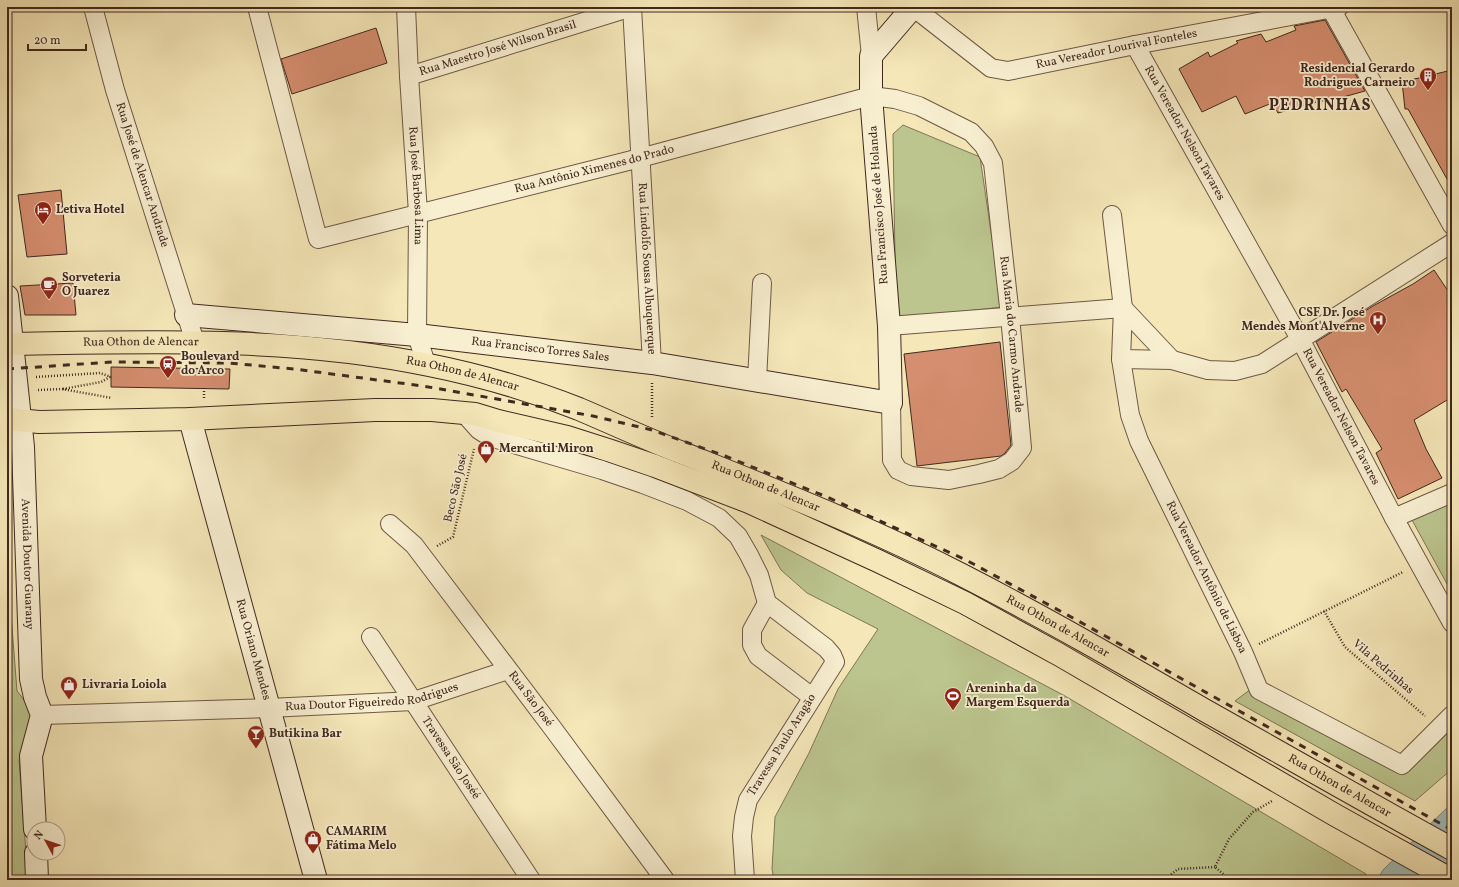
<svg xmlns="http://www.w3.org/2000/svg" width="1459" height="887" font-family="Vollkorn,serif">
<rect width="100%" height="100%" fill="#f5e7b8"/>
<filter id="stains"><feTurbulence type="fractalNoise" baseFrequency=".005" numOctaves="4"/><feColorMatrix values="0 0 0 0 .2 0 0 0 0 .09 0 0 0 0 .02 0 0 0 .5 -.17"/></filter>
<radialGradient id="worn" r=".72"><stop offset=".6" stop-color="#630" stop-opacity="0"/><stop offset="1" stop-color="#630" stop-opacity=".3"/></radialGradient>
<path fill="#bcc58e" stroke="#7e7656" d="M903,125L980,157L1002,307L896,319L893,134Z
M1452,497V593L1412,520Z
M761,535L1065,696L1366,874L1362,880H774L772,869L775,817L809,753L838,689L878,629L807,593L781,570Z
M7,564L17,691L31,709L35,733L19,760L28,880H7Z
M1251,689L1395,771L1452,708V769L1415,801L1235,701Z"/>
<path fill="#a1bdba" stroke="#7b817c" d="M1452,803V880H1377L1383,870Z"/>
<path fill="#d58e6f" stroke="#41281f" d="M1325,20L1365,91L1336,99L1335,98L1309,104L1278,113L1272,103L1245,114L1236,96L1202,112L1179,69L1208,52L1210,57L1238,43L1236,41L1261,34L1266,42L1296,30L1294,26Z
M376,28L387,63L292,94L281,59Z
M1452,70V188L1408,109H1405L1402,82Z
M61,190L67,254L27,257L18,195Z
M1434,270L1452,297V397L1414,420L1426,449L1442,478L1398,499L1376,453L1382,449L1346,389L1342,392L1316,342L1373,306L1413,284Z
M73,283L76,315H25L20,286Z
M1000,342L1011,445L1005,453L1001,456L917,466L904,354Z
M111,367L230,369L229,389L111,387Z"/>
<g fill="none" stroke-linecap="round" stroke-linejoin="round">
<defs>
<g id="street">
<path id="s1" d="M93,7L115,90L195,342"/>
<path id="s2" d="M257,7L318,239L640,158L871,96L895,99L919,106L971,132L984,146L993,163L1010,316L1022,448L1012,461L999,469L979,474L949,480L911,476L898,470L892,460L891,403"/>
<path id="s3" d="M406,7L409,76L418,213L417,335L426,364"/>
<path id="s4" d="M632,7L652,363"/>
<path d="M866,7L871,56"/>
<path id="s5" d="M913,7L991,68L1008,71L1135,45L1339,7"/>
<path d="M1330,7L1452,225"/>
<path id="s6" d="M1135,45L1300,339L1394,518L1452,623"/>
<path id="s7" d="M409,76L632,7"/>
<path id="s8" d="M1112,215L1123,308L1121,359L1130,415L1139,441L1243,652L1259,690L1402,765L1452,715"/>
<path d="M889,326L1123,308L1172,360"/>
<path d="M1121,359L1172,360L1208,370L1235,371L1262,364L1452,243"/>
<path d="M757,380L762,283"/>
<path d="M463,412L479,430L490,437L602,470L643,484L687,501L719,518L738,536L749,555L759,575L767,603L826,648L832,655L835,662L748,800L744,817L742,836L745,880"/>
<path d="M1394,518L1452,493"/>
<path id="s9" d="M390,524L414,545L551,726L665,880"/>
<path d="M767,603L752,630V645L758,656L812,697"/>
<path id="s10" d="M371,637L531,880"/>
<path id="s11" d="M42,715L269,708L414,701L508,670"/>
</g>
<g id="secondary">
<path id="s12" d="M7,296L23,447L31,679L35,697L42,715L31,756L35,829"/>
<path id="s13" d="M186,315L417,335L652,363L891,403L889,326L871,96V56L913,7"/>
<path id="s14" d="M190,419L316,880"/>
<path d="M36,853L37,880"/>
</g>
<g id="primary">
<path id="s15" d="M7,344C147,342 290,336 429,365C479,375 531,390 579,409C612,423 646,439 680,452C774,490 869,527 960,574C1044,617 1125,664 1206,711C1288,757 1370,804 1452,849"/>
<path d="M7,419L39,422L190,419L375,410H432L475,414L498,421L567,437L611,451L655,466L749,502L878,561L965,603L1058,654L1335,815L1452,880"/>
</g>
</defs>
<use href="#street" stroke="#6e5845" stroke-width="20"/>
<use href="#secondary" stroke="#41281f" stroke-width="24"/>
<use href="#primary" stroke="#41281f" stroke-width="24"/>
<path stroke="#41281f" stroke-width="2.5" stroke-dasharray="1 2" stroke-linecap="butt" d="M36,377L100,373L111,377
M652,383V418
M63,389L101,382L110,377
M38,390L62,389L112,398
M204,398V388
M437,546L453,537L474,449
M1324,611L1345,647L1425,716
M1259,644L1403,572
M1164,880L1178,869L1215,867
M1230,880L1215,867L1229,839L1253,812L1272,801"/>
<use href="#street" stroke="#f8efd1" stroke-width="18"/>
<use href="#secondary" stroke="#f8efd1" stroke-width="22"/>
<use href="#primary" stroke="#f5e7b8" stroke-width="22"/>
<path stroke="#41281f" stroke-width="3" stroke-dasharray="7 7" stroke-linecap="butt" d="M7,369L112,362L229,363L294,369L423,386L593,416L652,430L725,456L827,497L966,560L1073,618L1452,830"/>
</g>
<defs>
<symbol id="building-pin" viewBox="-11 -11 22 30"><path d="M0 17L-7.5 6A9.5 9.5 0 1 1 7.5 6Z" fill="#8f2418" stroke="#f8efd1"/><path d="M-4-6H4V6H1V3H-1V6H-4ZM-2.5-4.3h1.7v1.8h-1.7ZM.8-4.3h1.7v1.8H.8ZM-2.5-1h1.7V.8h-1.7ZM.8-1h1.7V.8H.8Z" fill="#fff"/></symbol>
<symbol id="hotel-pin" viewBox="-11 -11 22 30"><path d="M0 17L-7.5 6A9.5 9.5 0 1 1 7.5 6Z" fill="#8f2418" stroke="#f8efd1"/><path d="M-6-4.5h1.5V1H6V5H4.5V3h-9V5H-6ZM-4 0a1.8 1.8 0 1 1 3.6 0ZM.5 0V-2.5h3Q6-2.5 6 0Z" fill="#fff"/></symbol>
<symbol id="cafe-pin" viewBox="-11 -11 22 30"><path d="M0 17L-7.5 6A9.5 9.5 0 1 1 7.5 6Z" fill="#8f2418" stroke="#f8efd1"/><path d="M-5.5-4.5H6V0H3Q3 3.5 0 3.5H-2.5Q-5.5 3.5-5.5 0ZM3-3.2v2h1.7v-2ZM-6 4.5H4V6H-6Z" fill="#fff"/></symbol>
<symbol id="hospital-pin" viewBox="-11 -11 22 30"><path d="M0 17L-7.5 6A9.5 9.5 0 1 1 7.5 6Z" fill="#8f2418" stroke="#f8efd1"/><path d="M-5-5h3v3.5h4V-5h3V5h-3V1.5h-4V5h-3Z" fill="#fff"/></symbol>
<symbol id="station-pin" viewBox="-11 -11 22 30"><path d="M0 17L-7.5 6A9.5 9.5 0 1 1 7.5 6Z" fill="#8f2418" stroke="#f8efd1"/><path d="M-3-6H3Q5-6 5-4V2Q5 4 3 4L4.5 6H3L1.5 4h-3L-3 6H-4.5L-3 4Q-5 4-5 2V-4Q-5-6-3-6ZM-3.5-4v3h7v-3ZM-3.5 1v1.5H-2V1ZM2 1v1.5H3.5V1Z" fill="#fff"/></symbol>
<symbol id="shop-pin" viewBox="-11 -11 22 30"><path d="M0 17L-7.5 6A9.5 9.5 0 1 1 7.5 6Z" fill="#8f2418" stroke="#f8efd1"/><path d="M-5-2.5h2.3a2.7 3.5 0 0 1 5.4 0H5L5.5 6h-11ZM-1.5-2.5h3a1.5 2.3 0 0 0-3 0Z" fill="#fff"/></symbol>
<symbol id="stadium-pin" viewBox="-11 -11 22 30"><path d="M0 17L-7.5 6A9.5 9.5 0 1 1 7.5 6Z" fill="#8f2418" stroke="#f8efd1"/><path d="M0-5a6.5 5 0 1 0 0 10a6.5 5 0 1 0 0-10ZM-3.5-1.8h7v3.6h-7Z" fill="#fff"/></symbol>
<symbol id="bar-pin" viewBox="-11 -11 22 30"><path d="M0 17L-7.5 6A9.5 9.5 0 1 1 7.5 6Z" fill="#8f2418" stroke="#f8efd1"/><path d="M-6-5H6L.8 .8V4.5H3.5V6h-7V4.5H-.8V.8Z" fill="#fff"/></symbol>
</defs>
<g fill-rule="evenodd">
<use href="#building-pin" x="1418" y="66" width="20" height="27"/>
<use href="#hotel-pin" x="33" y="200" width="20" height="27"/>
<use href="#cafe-pin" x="39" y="275" width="20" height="27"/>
<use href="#hospital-pin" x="1368" y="310" width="20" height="27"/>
<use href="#station-pin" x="158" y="354" width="20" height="27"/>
<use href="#shop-pin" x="476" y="439" width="20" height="27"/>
<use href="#shop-pin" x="59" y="675" width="20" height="27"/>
<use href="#stadium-pin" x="943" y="686" width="20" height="27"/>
<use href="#bar-pin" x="246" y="724" width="20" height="27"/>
<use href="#shop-pin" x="303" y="829" width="20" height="27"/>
</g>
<g text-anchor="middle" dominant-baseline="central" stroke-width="3.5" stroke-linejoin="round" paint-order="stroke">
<g font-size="12" fill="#41281f" stroke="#f8efd1">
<text stroke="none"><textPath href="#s7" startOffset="93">Rua Maestro José Wilson Brasil</textPath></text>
<text stroke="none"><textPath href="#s5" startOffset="227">Rua Vereador Lourival Fonteles</textPath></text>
<text stroke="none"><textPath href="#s6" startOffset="101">Rua Vereador Nelson Tavares</textPath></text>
<text stroke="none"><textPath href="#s2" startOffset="525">Rua Antônio Ximenes do Prado</textPath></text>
<text stroke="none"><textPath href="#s1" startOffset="175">Rua José de Alencar Andrade</textPath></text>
<text stroke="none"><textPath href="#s3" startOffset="179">Rua José Barbosa Lima</textPath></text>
<text transform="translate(879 205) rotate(-94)">Rua Francisco José de Holanda</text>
<text stroke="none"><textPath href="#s4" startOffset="262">Rua Lindolfo Sousa Albuquerque</textPath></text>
<text stroke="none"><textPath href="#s2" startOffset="1129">Rua Maria do Carmo Andrade</textPath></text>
<text stroke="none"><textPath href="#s15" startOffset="134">Rua Othon de Alencar</textPath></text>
<text stroke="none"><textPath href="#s13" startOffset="356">Rua Francisco Torres Sales</textPath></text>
<text stroke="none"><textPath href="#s15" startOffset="458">Rua Othon de Alencar</textPath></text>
<text stroke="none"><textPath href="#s6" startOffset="425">Rua Vereador Nelson Tavares</textPath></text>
<text stroke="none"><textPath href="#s15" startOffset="782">Rua Othon de Alencar</textPath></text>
<text transform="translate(456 488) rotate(-77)">Beco São José</text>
<text stroke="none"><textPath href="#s12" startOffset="269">Avenida Doutor Guarany</textPath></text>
<text stroke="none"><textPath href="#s8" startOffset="381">Rua Vereador Antônio de Lisboa</textPath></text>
<text stroke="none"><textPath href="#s15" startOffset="1106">Rua Othon de Alencar</textPath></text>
<text stroke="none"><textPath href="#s14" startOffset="239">Rua Oriano Mendes</textPath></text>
<text transform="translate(1383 667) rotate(41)">Vila Pedrinhas</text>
<text stroke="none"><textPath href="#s11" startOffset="331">Rua Doutor Figueiredo Rodrigues</textPath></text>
<text stroke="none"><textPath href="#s9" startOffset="225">Rua São José</textPath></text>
<text transform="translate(782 745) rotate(-58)">Travessa Paulo Aragão</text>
<text stroke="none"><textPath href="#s10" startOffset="145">Travessa São Joséé</textPath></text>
<text stroke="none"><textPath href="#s15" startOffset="1430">Rua Othon de Alencar</textPath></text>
</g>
<g font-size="12" font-weight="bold" fill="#41281f" stroke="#f8efd1" text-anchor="start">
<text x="1415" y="69" text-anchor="end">Residencial Gerardo<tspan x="1415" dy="14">Rodrigues Carneiro</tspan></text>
<text x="56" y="210">Letiva Hotel</text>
<text x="62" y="278">Sorveteria<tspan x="62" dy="14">O Juarez</tspan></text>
<text x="1365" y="313" text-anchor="end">CSF Dr. José<tspan x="1365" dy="14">Mendes Mont'Alverne</tspan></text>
<text x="181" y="357">Boulevard<tspan x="181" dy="14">do Arco</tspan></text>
<text x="499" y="449">Mercantil Miron</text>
<text x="82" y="685">Livraria Loiola</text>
<text x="966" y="689">Areninha da<tspan x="966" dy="14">Margem Esquerda</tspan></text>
<text x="269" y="734">Butikina Bar</text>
<text x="326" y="832">CAMARIM<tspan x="326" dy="14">Fátima Melo</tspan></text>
</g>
<g font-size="16" font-weight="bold" letter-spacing="1" fill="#41281f" stroke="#f8efd1">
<text x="1320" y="106">PEDRINHAS</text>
</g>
</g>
<rect width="1459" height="887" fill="none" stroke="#f5e7b8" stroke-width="24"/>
<rect x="8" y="8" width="1443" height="871" fill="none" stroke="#41281f" stroke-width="2"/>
<rect x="12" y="12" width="1435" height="863" fill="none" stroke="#41281f"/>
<g transform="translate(46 841) rotate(310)"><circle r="19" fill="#f8efd1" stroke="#af9f8a"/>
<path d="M0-3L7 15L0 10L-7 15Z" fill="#8f2418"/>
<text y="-6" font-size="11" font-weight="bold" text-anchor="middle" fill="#41281f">N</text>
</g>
<path d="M28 44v6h58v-6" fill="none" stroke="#41281f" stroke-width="2"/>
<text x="34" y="44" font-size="12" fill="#41281f" stroke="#f8efd1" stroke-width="3" paint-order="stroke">20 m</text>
<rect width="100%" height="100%" filter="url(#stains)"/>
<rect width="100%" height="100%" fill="url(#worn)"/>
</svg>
